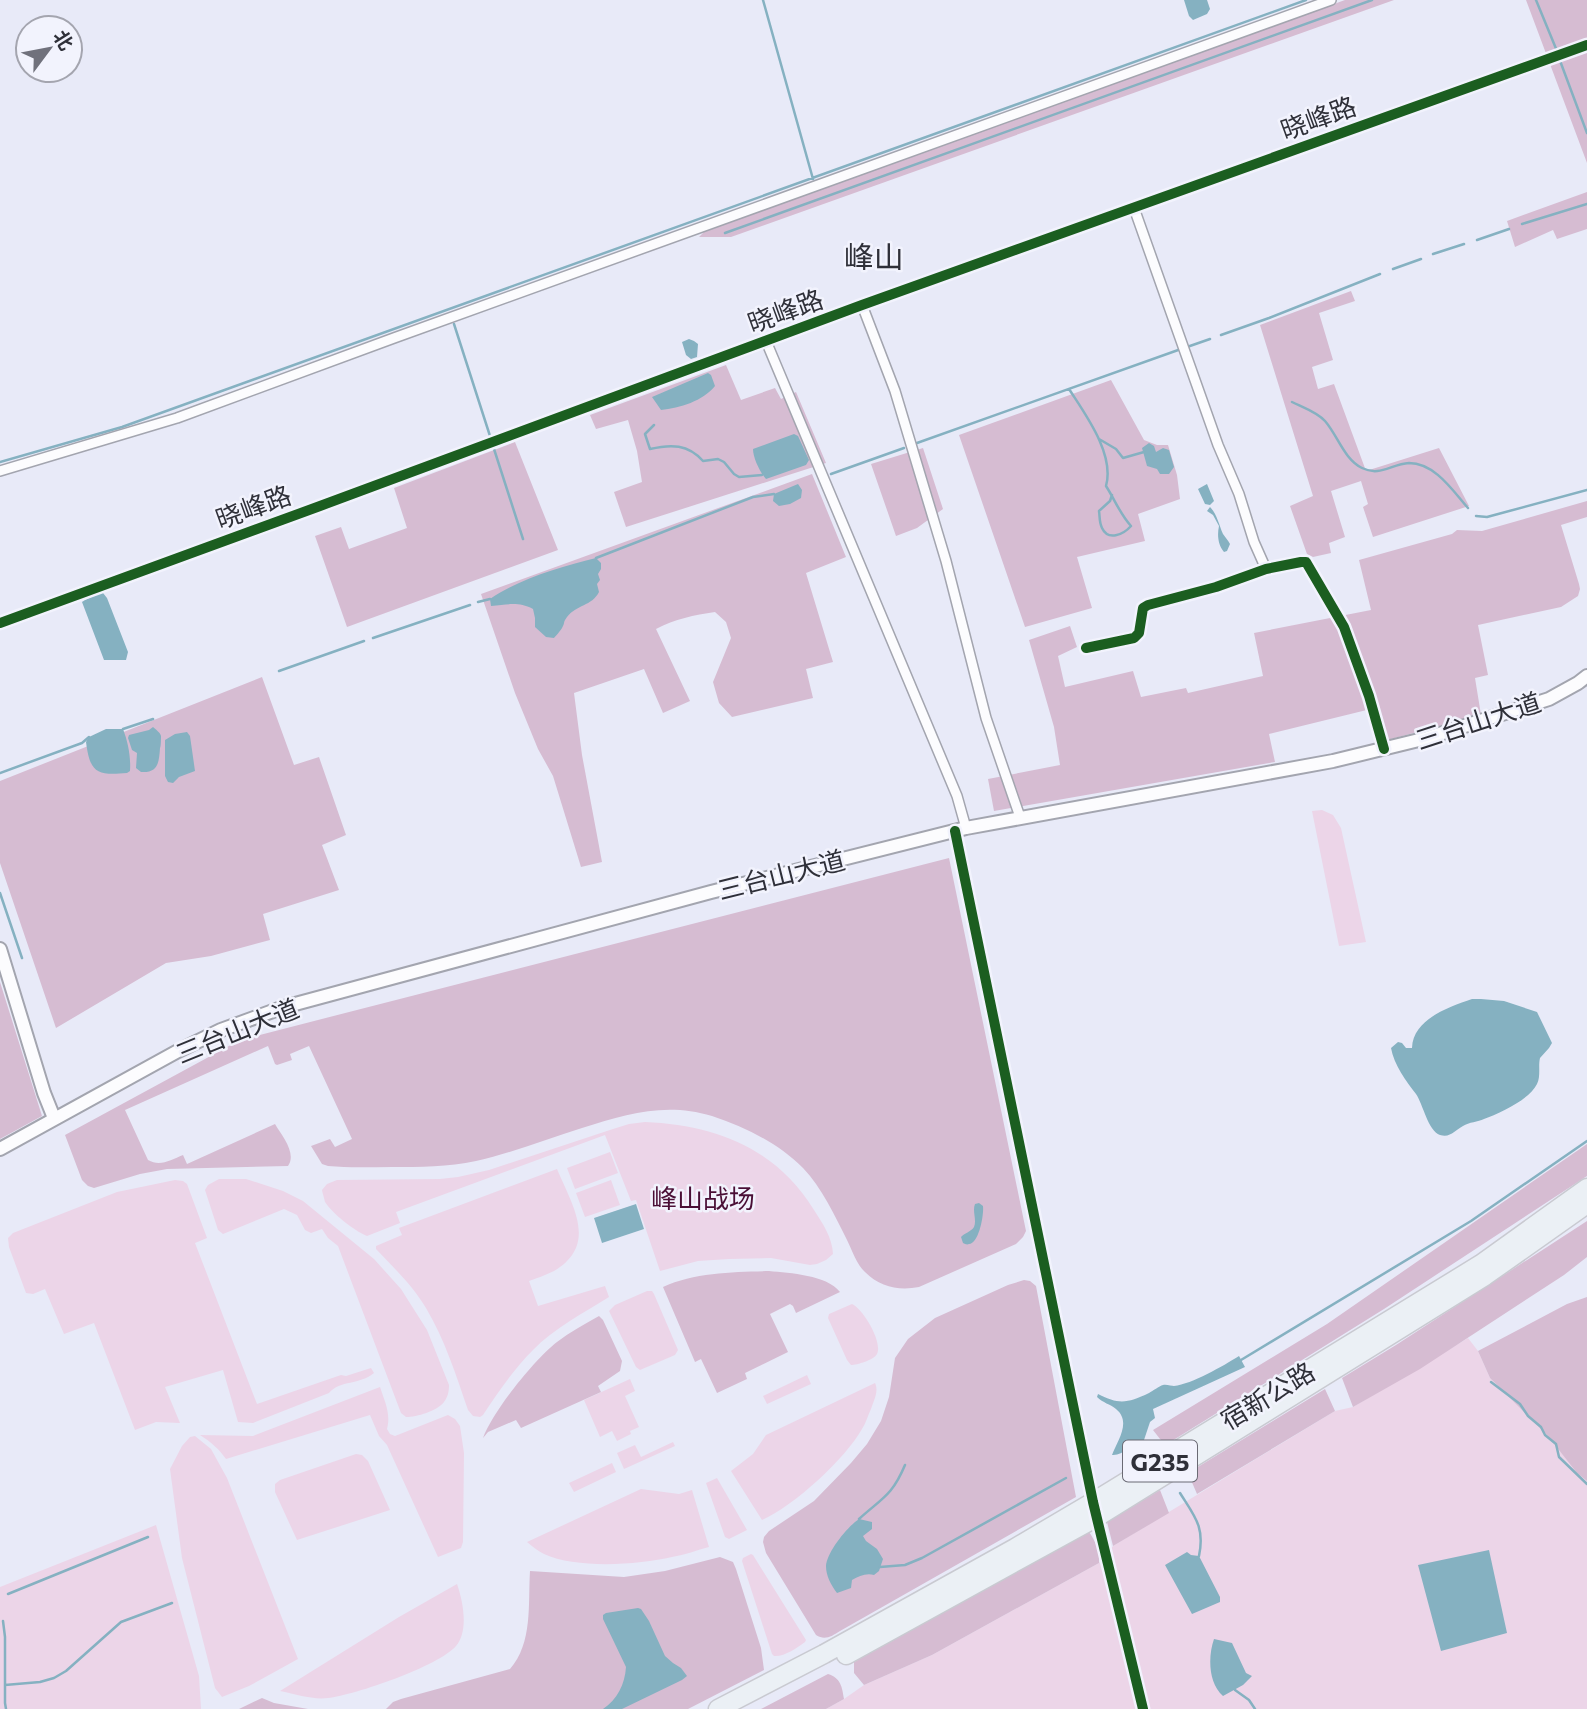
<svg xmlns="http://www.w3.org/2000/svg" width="1587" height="1709" font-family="Commissioner,'Noto Sans SC',sans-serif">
<rect width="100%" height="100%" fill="#e8eaf8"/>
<path fill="#ecd5e8" d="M1322,810L1333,815L1341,828L1366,942L1339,946L1312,811Z
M645,1122C715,1125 776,1148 814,1210C823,1224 832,1237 833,1254L826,1260L817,1264L810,1265L771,1258L729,1259L698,1261L660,1271L636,1200L631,1201L605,1135L396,1212L400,1223L367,1236C353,1230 333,1214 325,1202C325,1201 322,1191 322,1190L327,1184L337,1180L440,1179L458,1177L489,1170L613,1129L629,1124Z
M610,1152L618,1173L575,1189L567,1168Z
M557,1169C572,1205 599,1244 554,1271C546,1275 537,1278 529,1281L538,1306L605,1286L609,1297C585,1312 553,1329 533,1350C514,1369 498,1392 483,1415L480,1417L473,1416L468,1410C456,1375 445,1340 426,1308C413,1286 394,1268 376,1249V1246L402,1235L399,1228Z
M219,1179H246L283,1191L303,1201L374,1259L401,1289L427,1330L449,1385C449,1391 448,1397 444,1402C437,1411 417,1417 406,1417L401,1413L338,1246L328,1238L322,1229L311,1233L305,1230L297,1215L284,1209L223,1234L218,1230L205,1190L208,1185Z
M175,1180L183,1181L187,1184L207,1238L195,1243L257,1404L341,1375L346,1376L371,1368L374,1373C360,1385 340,1380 329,1393L253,1423L238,1422L223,1370L165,1387L180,1423L156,1422L135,1430L94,1323L64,1334L45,1289L33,1294L26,1293L9,1247L8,1238L13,1233L117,1192Z
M611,1180L620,1205L585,1217L576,1193Z
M647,1291H652L654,1294L678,1350L675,1355L640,1370L636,1367L609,1311L615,1305Z
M852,1304C863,1309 883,1342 877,1354C874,1360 857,1365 851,1365L847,1360L828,1318L829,1314Z
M1468,1338L1478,1351L1490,1378L1549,1436L1577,1473L1587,1481V1709H826L844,1699L864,1685L932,1655L1099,1563L1113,1546L1335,1411L1353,1407Z
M807,1375L811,1384L767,1404L763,1396Z
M630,1379L635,1391L625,1396L639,1427L630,1431L631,1434L617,1441L612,1431L600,1437L584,1400Z
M875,1383C879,1391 874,1400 871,1409C868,1415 866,1423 862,1429C845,1459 794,1506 762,1520L731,1471L753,1454L766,1435Z
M380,1387C385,1402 391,1414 387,1429L390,1434L395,1436L448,1415L455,1419L460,1426L464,1453L463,1542L461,1548L438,1557L387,1445L379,1436L370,1415L226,1459C219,1449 211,1442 200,1435L253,1436Z
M195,1436L211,1449L227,1478L298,1659L249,1686L222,1697L215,1688L182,1558L170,1469L182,1446L190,1437Z
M673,1442L675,1446L624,1469L617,1453L635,1445L641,1457Z
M356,1454L362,1455L368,1461L390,1510L297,1540L275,1492V1484L280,1480Z
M612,1463L616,1472L574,1492L569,1483Z
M717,1478L747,1530L729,1539L725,1537L706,1483Z
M641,1489L679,1494L692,1490L709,1547C697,1550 685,1555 672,1557C638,1565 576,1569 544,1554C538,1551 532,1546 527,1542Z
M156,1525L199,1676L201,1709H0V1587Z
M751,1554L753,1555L806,1640L805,1642C797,1648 784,1657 774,1656L772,1654L742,1561L743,1558Z
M457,1584C463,1601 469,1631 456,1646C439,1666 355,1695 328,1698C313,1700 295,1694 280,1691L399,1617Z"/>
<path fill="#d6bcd2" d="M1345,0H1394L731,237H699L704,232Z
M1526,0H1587V163Z
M1587,192V229L1557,239L1553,230L1515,247L1507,221Z
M1351,291L1355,301L1319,313L1333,360L1312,367L1318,389L1334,384L1366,471L1439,448L1469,506L1373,537L1363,507L1368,504L1361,481L1331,491L1345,537L1329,543L1331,553L1313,557L1307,554L1290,506L1313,496L1260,325Z
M726,365L741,400L775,388L781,399L796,392L826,463L626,527L614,492L642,482L637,451L628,420L596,429L590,415Z
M1111,380L1144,440L1157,445H1168L1177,475L1180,499L1138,514L1145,541L1077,557L1092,608L1025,627L959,435Z
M515,442L558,550L347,627L315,536L341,527L349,549L407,528L394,488Z
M923,448L943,509L917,528L896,536L871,464Z
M812,474L846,557L806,573L833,662L806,669L813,698L732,717L719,703L713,682L731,638L726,622L715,612C694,615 675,619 656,629L690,701L663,713L644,669L574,693L582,755L602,862L581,867L553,776L538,749L515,693L481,594Z
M1587,501V517L1561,525L1579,584L1580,589L1578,596L1561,607L1478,625L1488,675L1475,678L1481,715L1387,740L1379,707L1269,734L1275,762L994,811L988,779L1060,765L1054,727L1029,640L1070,626L1077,647L1058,656L1065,687L1133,671L1141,697L1186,688L1188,693L1263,676L1254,633L1371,610L1359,560L1452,534L1457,530L1482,531Z
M262,677L294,765L319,757L346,835L322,845L339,890L263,914L270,940L211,956L166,963L56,1028L0,863V781Z
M949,858L1026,1231L1023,1237L1016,1244L919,1287C899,1291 880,1287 865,1272C857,1265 852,1250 847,1240C835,1216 822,1188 803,1168C778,1143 745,1127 712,1116C665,1102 627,1114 582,1128C547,1139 512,1153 476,1161C448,1167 420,1167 392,1167C371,1167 349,1168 328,1166L322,1164L311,1146L330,1139L335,1147L352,1139L309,1046L290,1054L292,1060L277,1065L275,1064L268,1046L125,1110L148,1160C160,1167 171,1160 183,1155L187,1164L275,1124C282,1136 297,1153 288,1166L167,1169L140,1174L94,1188L88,1186L82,1180L65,1135L240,1040Z
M0,982L42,1116L0,1139Z
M1587,1144V1176L1384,1309L1167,1444L1160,1439L1153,1430L1327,1324Z
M1587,1221V1257L1564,1275L1420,1369L1353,1407L1342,1378L1396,1345Z
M769,1271C790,1273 827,1275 840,1292L796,1313L793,1306L790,1304L770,1314L788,1352L745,1373L747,1379L717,1393L701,1359L695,1362L663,1287C695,1272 734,1272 769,1271Z
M1024,1280L1030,1281L1036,1286L1076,1497L840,1631C832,1636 825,1641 816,1635L766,1553L763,1542L764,1537L769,1531L814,1501L851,1463L867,1444L881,1421L889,1397L895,1358L908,1339L935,1318L1008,1285Z
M1587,1297V1481L1577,1473L1548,1436L1490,1378L1478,1351L1567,1304Z
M599,1316L603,1320L622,1361L620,1371L598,1386L601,1392L521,1428L516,1420L488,1432L483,1438C493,1411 534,1360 557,1342C570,1332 585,1324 599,1316Z
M1325,1389L1335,1411L1197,1494L1188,1473Z
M1160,1490L1169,1513L1113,1546L1107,1522Z
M1089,1532C1096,1542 1100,1551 1099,1563L932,1655L864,1685L854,1673V1662Z
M720,1557L733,1562L736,1569L761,1648L764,1670L688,1709H386L393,1702L401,1699L510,1669C533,1643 528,1604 530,1571L624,1577L665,1571Z
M828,1674C841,1678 842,1687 844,1699L826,1709H761Z
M262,1698L274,1703L308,1709H239Z"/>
<path fill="#85b1c1" d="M1184,0H1207L1210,9L1207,14L1193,20L1189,16Z
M689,339L694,341L698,344L697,357L691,359L686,355L682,342Z
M708,373L711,375L715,386C703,401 680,408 661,410L652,397Z
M794,434L798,436L809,460L806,465L766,479C760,472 753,458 753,449Z
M1149,443L1154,446L1156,452L1163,448L1169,450L1174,467L1169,474H1160L1157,469L1147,466L1142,448Z
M798,484L802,490L801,498L790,504L779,506L773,501L774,494Z
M1207,484L1214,501L1210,505L1205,504L1198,489Z
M1210,507C1217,514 1219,525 1223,534C1225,537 1228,540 1230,544L1227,551L1224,552C1218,545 1217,535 1219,526L1213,515L1207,511Z
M596,558L601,563V569L598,574L600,580L597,584L599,592C592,606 576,605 567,617C562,624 566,621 562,628C561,630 555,637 554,638L546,637L535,627V618L533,609C517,601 508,605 491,606L490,599C521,578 561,567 596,558Z
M99,593H103L107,598L128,652L126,660H104L82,602L85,600Z
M153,727C156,730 160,732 161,736C161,738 161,747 160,748C159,763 158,773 141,772L136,768L137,753L132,750L128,738L129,735L149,730Z
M106,729H123C128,742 131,757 130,771L127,773C96,776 90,772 86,742L89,737Z
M187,732L190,736L195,771L179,777L173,783L168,782L165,776V740L175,734Z
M1472,999H1481L1504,1001L1537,1012L1552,1043L1549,1048L1540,1058C1538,1066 1541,1076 1537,1084C1529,1100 1500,1113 1484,1119C1478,1122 1469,1122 1463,1126C1455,1130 1451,1138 1440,1135C1428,1131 1423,1104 1416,1094C1406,1081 1394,1065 1391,1048L1398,1042L1402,1043L1406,1048H1412C1413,1019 1449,1007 1472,999Z
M979,1203L983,1206C984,1215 979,1243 969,1244C967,1245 965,1244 963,1243L961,1237C964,1233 971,1232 974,1227C977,1220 972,1211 975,1204Z
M636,1204L644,1229L602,1243L594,1218Z
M1239,1356L1245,1367L1153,1409L1155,1418L1150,1422L1143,1443C1131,1442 1124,1456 1112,1455C1117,1441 1132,1422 1116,1409C1110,1404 1103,1403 1097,1397L1098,1394C1119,1405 1128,1403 1149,1393C1153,1391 1159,1386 1163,1385C1166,1384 1172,1386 1174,1386C1192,1384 1223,1366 1239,1356Z
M859,1519L872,1522V1529L863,1536L866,1541L877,1549L883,1559L879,1571L874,1575C866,1573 859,1576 852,1580L851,1588L837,1593C831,1585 826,1576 826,1566C827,1552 847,1527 859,1519Z
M1489,1550L1507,1633L1441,1651L1418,1565Z
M1187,1552L1191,1555L1199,1556L1220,1597V1602L1192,1614L1165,1565Z
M638,1608L641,1609L649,1621L665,1656L673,1663L681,1668L687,1676L682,1680L622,1709H603C617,1700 625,1684 626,1667L603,1619V1615L606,1613Z
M1214,1639L1232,1643L1246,1673L1252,1676L1243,1685L1223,1696C1208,1683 1208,1656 1214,1639Z"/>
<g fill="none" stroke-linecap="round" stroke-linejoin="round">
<path stroke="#85b1c1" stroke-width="2.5" d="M763,0L813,179
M1536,0L1557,51
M1559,58L1587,133
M1522,224L1587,204
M725,233L1372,0
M1477,240L1509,229
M1433,254L1464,244
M1393,269L1421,259
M454,324L490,436
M1221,335L1269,318L1380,274
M1187,347L1210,339
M1069,389C1085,414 1115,454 1106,486C1115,500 1120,514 1131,526C1123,535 1108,541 1102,528C1099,522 1100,517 1099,511L1110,501L1112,495
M1292,402C1302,407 1317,412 1325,421C1338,436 1344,459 1362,468C1380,477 1391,464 1409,463C1435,463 1453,491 1468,508
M654,425L645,434L650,449C671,444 688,444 703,461L718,459L724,462L734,474L739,477L762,475
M1099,439L1116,449L1123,458L1144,452
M917,443L1181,349
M494,449L523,539
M0,462L122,427L1306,0
M831,474L904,448
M1476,516L1487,517L1587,490
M596,558L753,497L774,494
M478,602L490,599
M373,638L470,605
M279,671L364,641
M123,729L153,719
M0,773L82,743L89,737
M0,893L22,958
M1241,1360L1471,1221L1587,1141
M1491,1382L1520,1404L1528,1416L1541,1427L1545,1435L1556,1444L1559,1457L1587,1484
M1143,1443L1156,1454
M1180,1493C1195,1517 1205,1527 1199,1556
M859,1519C882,1498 892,1496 905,1465
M880,1567L905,1565L922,1558L1066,1478
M8,1594L148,1537
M3,1621L5,1637V1703L6,1709
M5,1685L40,1682L54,1678L66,1671L121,1622L172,1603
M1235,1690L1249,1700L1255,1709"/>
<defs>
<path id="street" d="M1134,208L1218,445L1239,494L1254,542L1266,569
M862,305L895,391L946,561L986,718L1020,817
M766,341L957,796L966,828
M0,471L177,418L394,338L1331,0
M0,623L320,506L862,305L1587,45
M1086,648L1134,638L1139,633L1143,608L1148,605L1216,587L1266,569L1301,562H1306L1344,627L1369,696L1384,749
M955,831L1093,1502L1143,1709"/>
<path id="secondary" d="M0,949L44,1093L54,1118
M0,1149L178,1051L221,1030L284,1007L711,892L966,828L1333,761L1427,738L1549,699L1578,683L1587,676"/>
<path id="highway" d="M846,1655L1097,1517L1485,1276L1587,1204
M718,1709L824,1654L1015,1548L1093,1502L1481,1264L1587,1188"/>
</defs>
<use href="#street" stroke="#a3a5af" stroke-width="12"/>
<use href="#secondary" stroke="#a3a5af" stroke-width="16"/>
<use href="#highway" stroke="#c9cad1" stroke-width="21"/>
<use href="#street" stroke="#fcfcfe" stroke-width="9"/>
<use href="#secondary" stroke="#fcfcfe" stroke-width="12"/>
<use href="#highway" stroke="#ebf0f5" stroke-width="18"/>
<defs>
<path id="cycleway" d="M0,623L320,506L862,305L1587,45
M1086,648L1134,638L1139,633L1143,608L1148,605L1216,587L1266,569L1301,562H1306L1344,627L1369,696L1384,749
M955,831L1093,1502L1143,1709"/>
</defs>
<use href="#cycleway" stroke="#f2f3fd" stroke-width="15"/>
<use href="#cycleway" stroke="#1b5e20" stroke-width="10"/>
</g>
<g text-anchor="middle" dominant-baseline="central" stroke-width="5" stroke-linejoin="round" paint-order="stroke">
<rect fill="#f2f3fd" stroke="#6a6a74" stroke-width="2" x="1123" y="1440.5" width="74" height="41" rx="5"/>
<g font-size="24" font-weight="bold" fill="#2f3039">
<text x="1160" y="1461">G235</text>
</g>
<g font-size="26" fill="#2f3039" stroke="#f2f3fd">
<text transform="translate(1318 117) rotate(-20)">晓峰路</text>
<text transform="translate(785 310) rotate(-20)">晓峰路</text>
<text transform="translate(253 506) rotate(-20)">晓峰路</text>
<text transform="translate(1478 720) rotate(-18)">三台山大道</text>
<text transform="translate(781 874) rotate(-14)">三台山大道</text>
<text transform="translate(237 1030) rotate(-22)">三台山大道</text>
<text transform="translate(1267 1395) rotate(-31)">宿新公路</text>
</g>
<g font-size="26" fill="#4a0f36" stroke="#f2f3fd">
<text x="703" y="1197">峰山战场</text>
</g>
<g font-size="30" fill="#2f3039" stroke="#f2f3fd">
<text x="874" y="255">峰山</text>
</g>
</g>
<g transform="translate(49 49) rotate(58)"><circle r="33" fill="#f2f3fd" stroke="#a4a5af" stroke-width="2"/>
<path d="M0-5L12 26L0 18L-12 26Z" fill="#70717c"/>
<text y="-10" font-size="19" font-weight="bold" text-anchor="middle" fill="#2f3039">北</text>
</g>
</svg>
